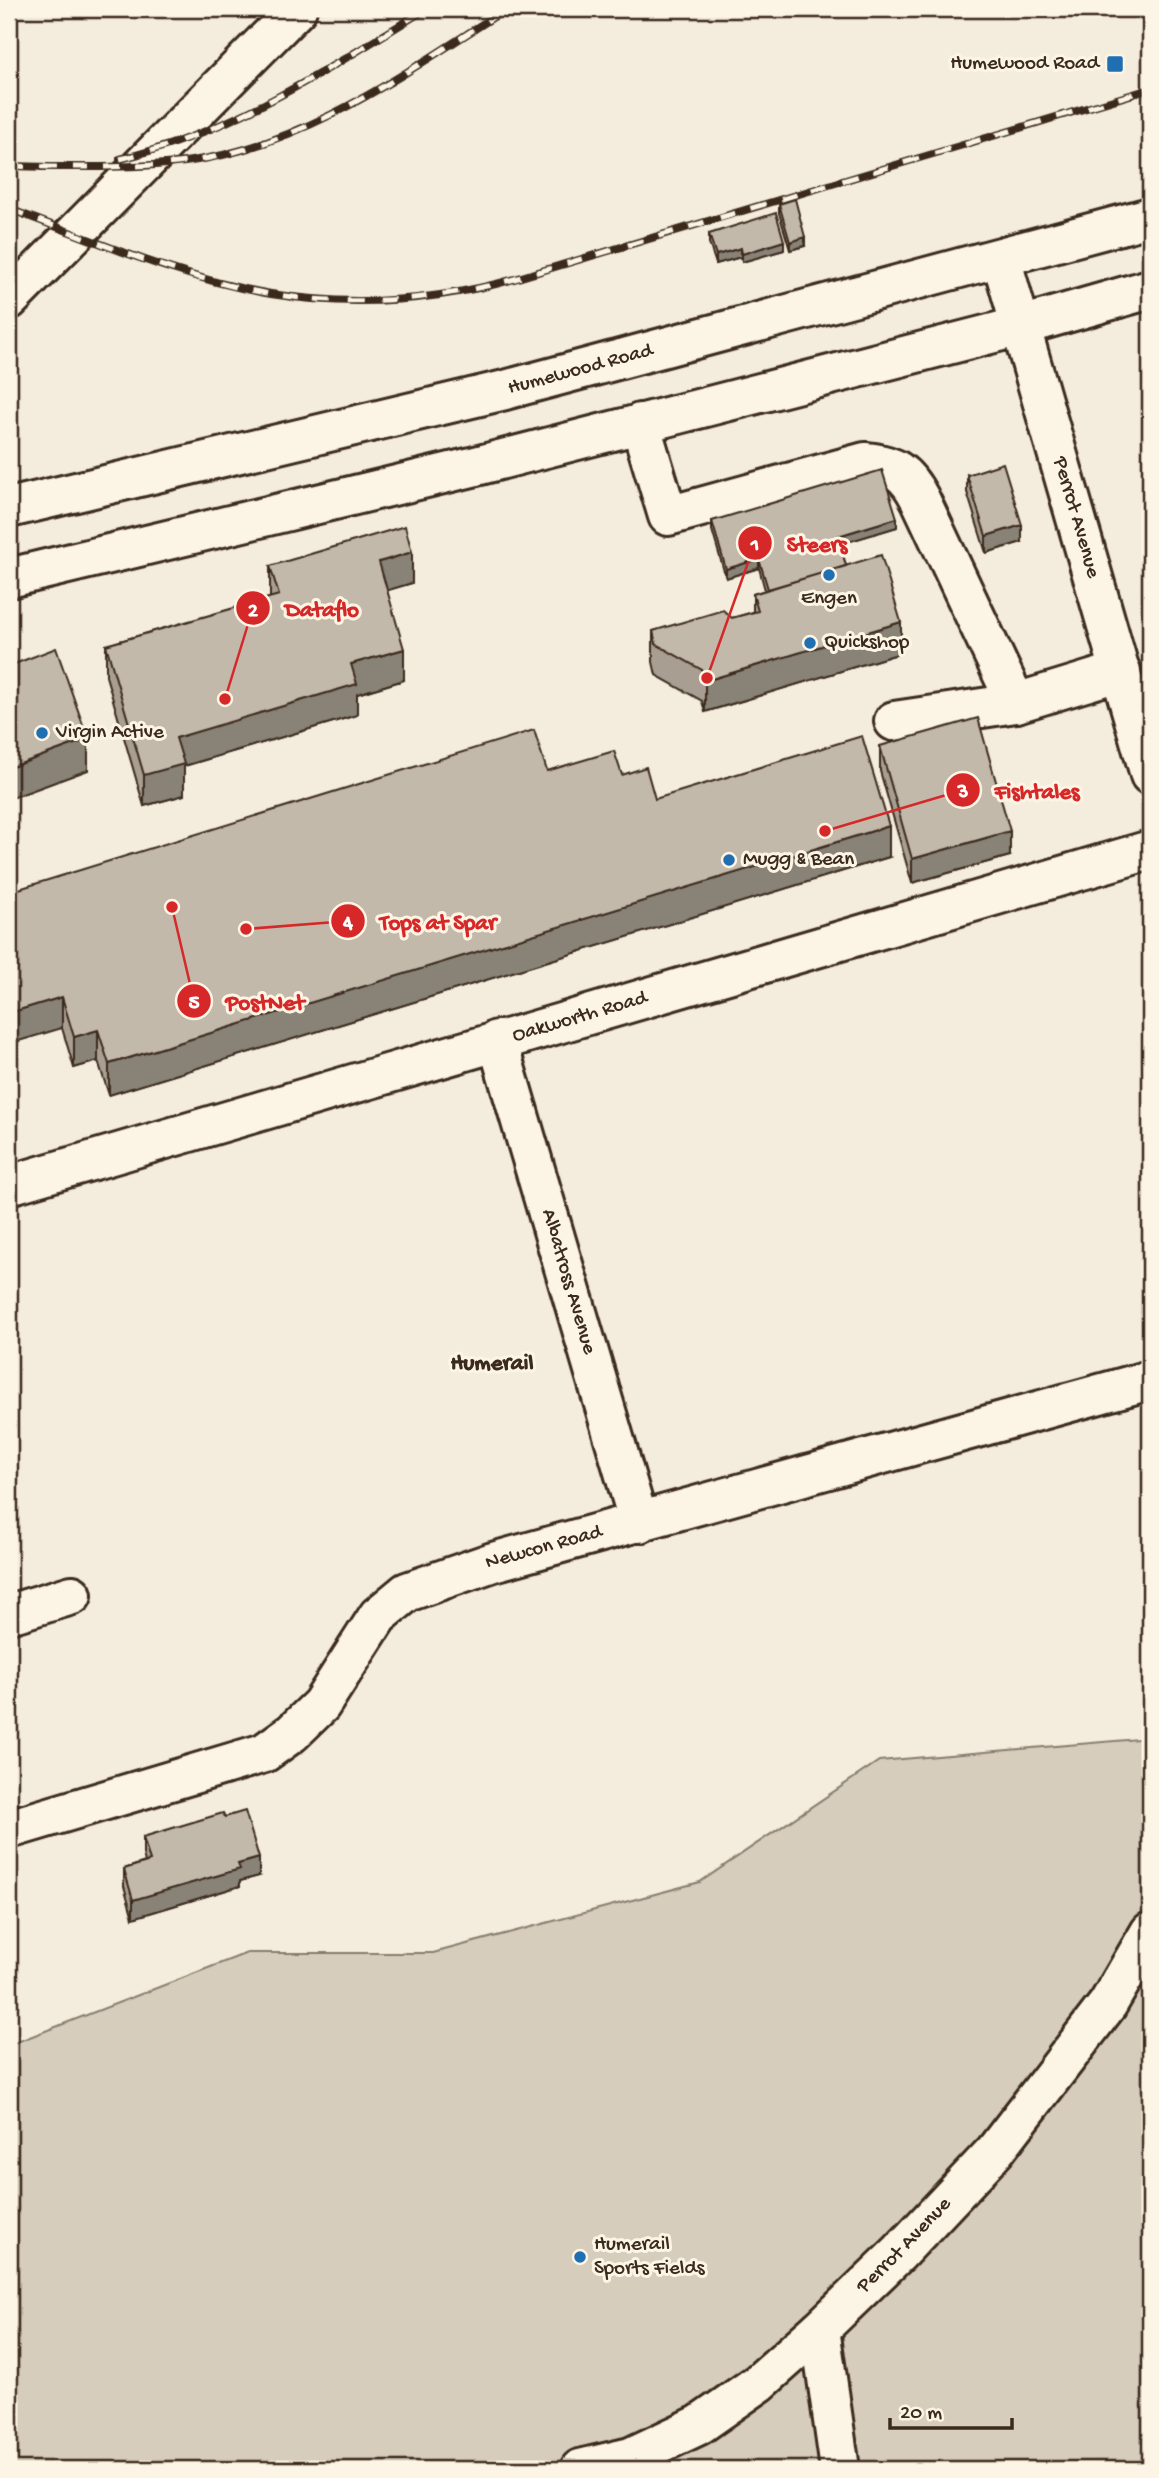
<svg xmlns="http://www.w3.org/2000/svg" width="1159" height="2478" font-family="'Gochi Hand',sans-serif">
<rect width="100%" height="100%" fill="#f4eddd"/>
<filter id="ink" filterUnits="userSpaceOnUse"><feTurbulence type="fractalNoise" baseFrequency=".0143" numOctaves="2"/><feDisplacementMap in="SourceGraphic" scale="14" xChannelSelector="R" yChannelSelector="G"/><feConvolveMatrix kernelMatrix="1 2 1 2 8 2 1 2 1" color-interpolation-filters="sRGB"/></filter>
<g filter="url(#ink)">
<path fill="#d6cdbd" stroke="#887c6e" stroke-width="2" d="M1150,1738V2469H9V2045L247,1953H433L700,1882L879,1761Z"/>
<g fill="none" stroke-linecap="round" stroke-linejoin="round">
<defs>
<g id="minor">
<path id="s1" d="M1001,258L1150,775"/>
<path d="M9,300L297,9"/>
<path d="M640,423L668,516L865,462C895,465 906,472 920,499L1016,703"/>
<path d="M894,721L1016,703L1121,671"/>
<path id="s2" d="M497,1040L639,1523"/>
<path id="s3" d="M9,1185L1150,850"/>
<path d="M9,1614L72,1595"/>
<path id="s4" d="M9,1829L264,1753L292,1733L321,1705L378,1616L407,1592L493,1562L1150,1380"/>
<path d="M820,2329L840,2469"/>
<path id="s5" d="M580,2469L631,2457L699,2425L759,2383L820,2329L899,2253L995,2151L1108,2004L1150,1932"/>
</g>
<g id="major">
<path id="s6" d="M9,508L505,390L1150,217"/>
<path d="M9,578L472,467L1021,326L1150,289"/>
</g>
</defs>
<use href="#minor" stroke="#3b2a1e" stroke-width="44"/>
<use href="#major" stroke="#3b2a1e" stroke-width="44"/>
<use href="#minor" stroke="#fcf5e5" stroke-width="38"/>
<use href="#major" stroke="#fcf5e5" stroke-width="38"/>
<defs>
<path id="rail" d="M120,159C233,132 328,69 426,9
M9,166L51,167
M41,167C89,167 138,168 185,162C306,146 406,72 506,9
M9,209C94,240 181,279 271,294C353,307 438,301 518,278L1150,89"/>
</defs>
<use href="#rail" stroke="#3b2a1e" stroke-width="8"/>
<use href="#rail" stroke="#fcf5e5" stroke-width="5" stroke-dasharray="16" stroke-linecap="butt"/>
</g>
<path fill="#a89f92" stroke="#3b2a1e" stroke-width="2" d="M779,204L805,246L790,250L779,213Z
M709,234L784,250L742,262L741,257L716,264L709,243Z
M967,475L1022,542L986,553L967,492Z
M712,521L897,527L840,544L846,566L901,653L705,712L702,701L656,675L653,662V631L732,618L753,612V594L765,590L759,568L726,578L712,530Z
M270,566L412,583L387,590L404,680L357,694V715L184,766V795L144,806L106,676V645L270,598Z
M880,746L1010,856L912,883L880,771Z
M547,771L622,775L655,799L889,857L109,1095L98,1061L74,1068L62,1028L9,892Z
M143,1837L259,1876L240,1881V1886L133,1918L124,1886V1869L145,1862L143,1854Z"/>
<path fill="#888277" stroke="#3b2a1e" stroke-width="2" d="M805,237V246L790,250V242Z
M784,241V250L742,262V254Z
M741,248V257L716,264V255Z
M897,518V527L838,545V536Z
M1022,525V542L986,553V536Z
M412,552V583L379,593V562Z
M759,559V568L726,578V569Z
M901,622V653L705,712V681Z
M404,649V680L357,694V715L184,766V795L144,806V775L176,738L351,664Z
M88,739V770L9,799V768Z
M889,826V857L109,1095V1064Z
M1010,831V856L912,883V859Z
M62,997V1028L9,1044V1013Z
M98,1030V1061L74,1068V1037Z
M259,1858V1876L240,1881V1886L133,1918V1900L238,1864Z"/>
<path fill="#c3b9aa" stroke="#3b2a1e" stroke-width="2" d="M795,199L805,237L790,242L779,204Z
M776,213L784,241L742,254L741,248L716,255L709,234Z
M1003,463L1022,525L986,536L967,475Z
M882,470L897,518L838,536L846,566L768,589L759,559L726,569L712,521Z
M405,526L412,552L379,562L404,649L351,664L357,684L176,738L184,764L144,775L106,645L279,595L270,566Z
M881,555L901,622L705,681L702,670L656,644L653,631L723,610L732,618L758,611L753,594Z
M56,648L88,739L9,768V666Z
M978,718L1010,831L912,859L880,746Z
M534,730L547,771L614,751L622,775L646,767L655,799L862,736L889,826L109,1064L98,1030L74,1037L62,997L9,1013V892Z
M245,1811L259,1858L238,1864L240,1869L133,1900L124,1869L150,1861L143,1837L223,1813L225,1817Z"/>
</g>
<g fill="#1f6fb2" stroke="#fcf5e5" stroke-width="2.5">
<rect x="1106" y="55" width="18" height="18" rx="3.5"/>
<circle cx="829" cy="575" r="7"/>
<circle cx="810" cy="643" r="7"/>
<circle cx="42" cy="733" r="7"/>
<circle cx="729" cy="860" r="7"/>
<circle cx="580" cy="2257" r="7"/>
</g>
<g text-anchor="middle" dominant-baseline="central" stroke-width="6" stroke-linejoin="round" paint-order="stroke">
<g font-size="21" fill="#3b2a1e" stroke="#fcf5e5" text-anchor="start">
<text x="1099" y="64" text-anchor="end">Humewood Road</text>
<text x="829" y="599" text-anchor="middle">Engen</text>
<text x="824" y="643">Quickshop</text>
<text x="56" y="733">Virgin Active</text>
<text x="743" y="860">Mugg &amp; Bean</text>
<text x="594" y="2245">Humerail<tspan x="594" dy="24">Sports Fields</tspan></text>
</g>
<g font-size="21" fill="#3b2a1e" stroke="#fcf5e5">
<text stroke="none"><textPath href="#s6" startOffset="588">Humewood Road</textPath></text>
<text stroke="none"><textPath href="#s1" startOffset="270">Perrot Avenue</textPath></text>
<text stroke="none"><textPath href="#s3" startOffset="595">Oakworth Road</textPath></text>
<text stroke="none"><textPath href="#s2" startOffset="252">Albatross Avenue</textPath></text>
<text stroke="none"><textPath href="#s4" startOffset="628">Newcon Road</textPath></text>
<text stroke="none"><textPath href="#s5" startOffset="401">Perrot Avenue</textPath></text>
</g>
<g font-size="23" font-weight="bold" fill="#3b2a1e" stroke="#fcf5e5">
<text x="492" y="1364">Humerail</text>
</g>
</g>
<path fill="none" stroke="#d62828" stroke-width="2.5" d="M707 678L755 543M225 699L253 608M825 831L963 790M246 929L348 921M172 907L194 1001"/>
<g fill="#d62828" stroke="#fcf5e5" stroke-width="2.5">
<circle cx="707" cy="678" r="7"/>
<circle cx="225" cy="699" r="7"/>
<circle cx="825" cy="831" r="7"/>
<circle cx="246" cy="929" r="7"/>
<circle cx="172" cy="907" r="7"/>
<circle cx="755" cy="543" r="18"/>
<circle cx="253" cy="608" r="18"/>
<circle cx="963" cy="790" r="18"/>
<circle cx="348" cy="921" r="18"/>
<circle cx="194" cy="1001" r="18"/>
</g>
<g font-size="21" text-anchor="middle" font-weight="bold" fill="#fff">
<text x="755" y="550">1</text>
<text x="253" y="616">2</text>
<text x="963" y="797">3</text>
<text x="348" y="928">4</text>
<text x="194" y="1008">5</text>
</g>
<g font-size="23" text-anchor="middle" font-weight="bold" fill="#d62828" stroke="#fcf5e5" stroke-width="6" stroke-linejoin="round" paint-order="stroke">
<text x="817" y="551">Steers</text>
<text x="322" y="616">Dataflo</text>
<text x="1037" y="798">Fishtales</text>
<text x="438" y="929">Tops at Spar</text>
<text x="265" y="1009">PostNet</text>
</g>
<rect width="1159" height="2478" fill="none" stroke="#fcf5e5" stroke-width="35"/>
<rect x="18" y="18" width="1124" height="2443" fill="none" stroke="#3b2a1e" stroke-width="2.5" filter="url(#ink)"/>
<path d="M890 2418v10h122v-10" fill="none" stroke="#3b2a1e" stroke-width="3.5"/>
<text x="900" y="2418" font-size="21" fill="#3b2a1e" stroke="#fcf5e5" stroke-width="5" paint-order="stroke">20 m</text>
</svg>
